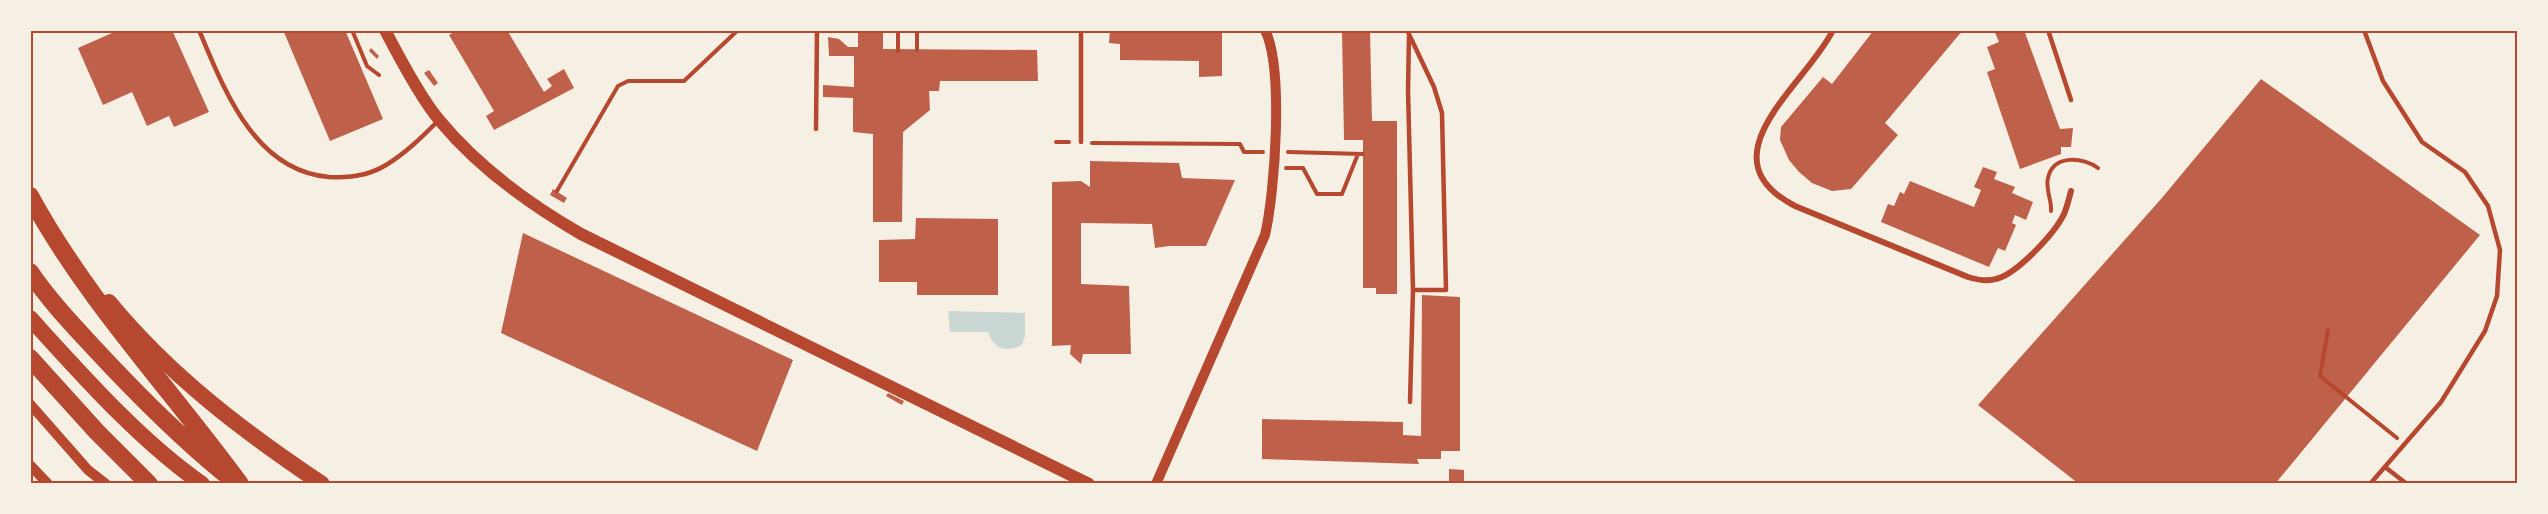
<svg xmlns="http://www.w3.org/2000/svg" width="2548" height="514" font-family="'PT Sans Narrow',sans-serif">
<rect width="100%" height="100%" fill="#f6efe4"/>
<path fill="#c9d6d2" d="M948,311L1025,313V336L1022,345C1005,353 994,349 988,332H950Z"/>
<path fill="#bf614a" d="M111,30H172L209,112L174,127L169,116L147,126L132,92L103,105L78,48L112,33Z
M283,30H345L383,119L330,141Z
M457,30H507L544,92L552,86L547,79L564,69L574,88L494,130L486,116L494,111L449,35Z
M858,30H883V49L1037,50L1038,81H940L939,91H929L930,110L903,132L902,222H873V134L853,132V98L823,97V85L854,87V56H829L828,37L839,39L848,47H858Z
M1110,30H1205V33H1222V76L1199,77V61L1120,60V44L1109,43Z
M1342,30H1370L1372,121H1397V294H1376V288H1363V140H1344Z
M1874,30H1963L1885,123L1898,135L1851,189L1832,191L1812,183L1799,172L1789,160L1780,140L1781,127L1823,77L1832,84Z
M1994,30H2024L2060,129L2073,128L2071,147H2061V154L2020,169L1987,72L1995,69L1987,47L1999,42Z
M371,48L379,56L377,59L369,51Z
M429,70L438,83L434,86L424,73Z
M2261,79L2480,235L2275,484H2079L1978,405L2161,199Z
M1090,161L1179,163L1182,178L1235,180L1206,246H1169L1155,248L1152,224L1081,223V284L1129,286L1131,354H1083L1081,364L1070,354L1071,345L1052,346V182L1081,181L1090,187Z
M1983,167L1997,172L1994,179L2015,187L2012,193L2033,202L2026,220L2015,215L2012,223L2016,225L2005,251L1998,248L1989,267L1881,222L1888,204L1894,206L1900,192L1904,194L1910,181L1974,207L1981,190L1974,187Z
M553,189L567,198L564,203L550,195Z
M916,218L998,219V295H917V282H879V240L915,239Z
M523,233L793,360L757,451L501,333Z
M1422,295L1460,297V451H1441V459H1417L1419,464L1262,459V419L1403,422V435L1421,436Z
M888,393L904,401L902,405L886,396Z
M1449,469L1464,470V484H1449Z"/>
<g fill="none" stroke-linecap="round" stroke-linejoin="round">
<path stroke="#b5482f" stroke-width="4" d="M352,30L367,66L379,75
M898,30V51
M917,30V50
M1056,142H1069
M1092,143L1240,144L1244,152H1263
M1288,152L1363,154
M1286,168H1303L1317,194H1342L1358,154
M557,191L618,86L628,81H684L738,30
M2051,211C2052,200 2045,189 2048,178C2053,154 2084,157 2098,168
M2328,330L2320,376L2397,438"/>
<path stroke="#b5482f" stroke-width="4.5" d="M199,30C224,89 254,171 329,177C348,178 370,175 386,165C406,153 423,136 439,120
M1407,30L1434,87L1442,113L1446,290H1413
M2048,30L2071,100
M2364,30L2383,81L2422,142L2465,172L2488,206L2500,250L2497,296L2485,331L2441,402L2370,484
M1409,36L1408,90L1413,290L1410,402
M816,129L817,30
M1081,142V30
M2385,467L2407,484"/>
<path stroke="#b5482f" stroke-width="6" d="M1833,30C1808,83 1700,157 1795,206L1968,277C1978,280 1987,282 1996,279C2017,274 2055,233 2064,214C2067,207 2069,199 2071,191"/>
<path stroke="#b5482f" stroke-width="10" d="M30,404L88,470L106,484
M30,465L48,484
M1156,484L1265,235C1275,192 1284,68 1265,30"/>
<path stroke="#b5482f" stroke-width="12" d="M385,30C399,57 421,99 440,121C479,168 529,204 581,234L1089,484"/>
<path stroke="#b5482f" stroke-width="16" d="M109,302C169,375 244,432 322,484
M30,318C81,374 139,440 202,484"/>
<path stroke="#b5482f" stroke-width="18" d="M30,196C87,301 170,388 240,484
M30,272C49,300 72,324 95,349C136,393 177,435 224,473
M30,358L97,432L149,484"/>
</g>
<rect width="2548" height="514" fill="none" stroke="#f6efe4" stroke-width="63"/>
<rect x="32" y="32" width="2484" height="450" fill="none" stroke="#b5482f" stroke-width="2"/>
</svg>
